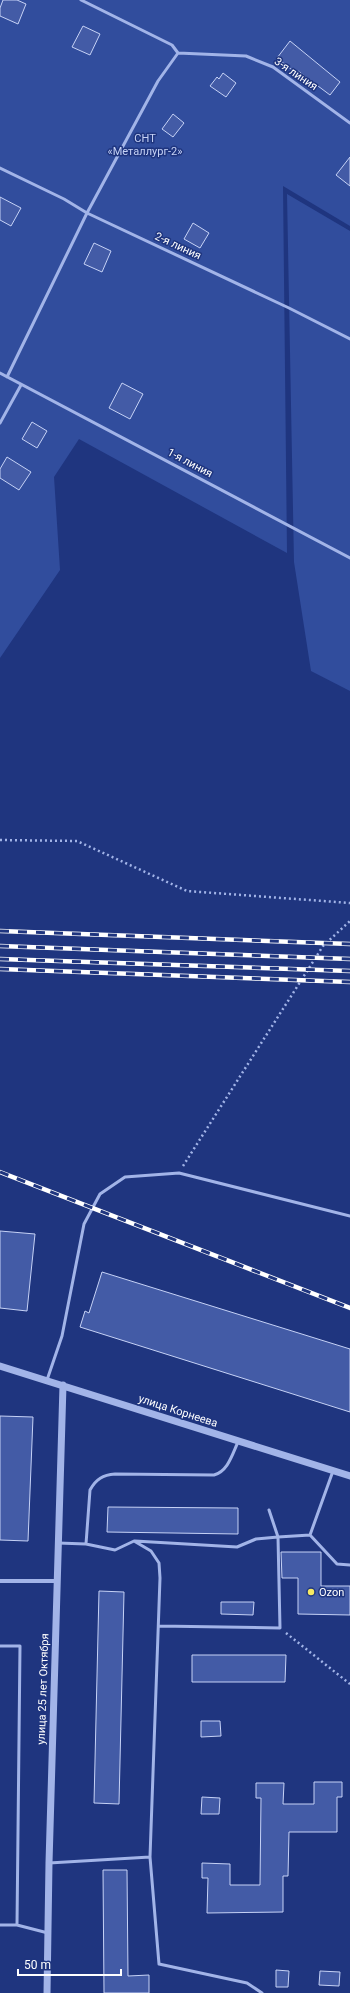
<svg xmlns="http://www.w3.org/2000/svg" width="350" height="1993" font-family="Roboto,sans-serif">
<rect width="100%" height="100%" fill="#1f357f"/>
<path fill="#314d9d" d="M0,0H350V226L283,186L287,553L79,439L54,477L60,570L0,658Z
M287,194L350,231V691L311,671L294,562Z"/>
<path fill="#435ba6" stroke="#c6d2f6" d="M3,0H17L26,4L18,24L0,16V8Z
M83,26L100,34L90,55L72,47Z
M290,41L340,82L330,95L298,71L296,73L277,58Z
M223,73L236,83L226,97L210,86L217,77L219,79Z
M173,114L184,123L173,137L162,129Z
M350,157V186L336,175Z
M0,197L21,208L11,226L0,220Z
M193,223L209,233L200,248L184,239Z
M94,243L111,251L102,272L84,264Z
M122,383L143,394L130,419L109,408Z
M32,422L47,431L37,448L22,439Z
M7,457L31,472L19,490L0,478V469Z
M0,1231L35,1234L27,1311L0,1308Z
M102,1272L350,1349V1412L80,1327L85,1311L89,1313Z
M0,1416L33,1417L28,1541L0,1540Z
M108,1507L238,1508V1534L107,1532Z
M281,1552H321V1586H350V1615L298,1614V1578H282Z
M99,1591L124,1592L119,1804L94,1803Z
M221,1602H254L253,1615L221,1614Z
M192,1655H286L285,1682H192Z
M201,1721H220L221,1736L201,1737Z
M314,1782H342V1797H337V1832H289L288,1876H283V1912L207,1913L208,1878H202V1863L230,1864V1885H260L261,1798H256V1783H284L283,1804H314Z
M202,1797L220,1798L219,1814H201Z
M103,1870H127L128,1976L149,1975V1993H104Z
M276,1970L289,1971L288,1987H276Z
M320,1971L340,1972L339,1986L319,1985Z"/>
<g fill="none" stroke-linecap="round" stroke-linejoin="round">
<path stroke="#a2b4e8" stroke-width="2.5" stroke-dasharray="2 3" stroke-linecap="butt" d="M0,840L77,841L187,891L350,903
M183,1166L323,946L350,921
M286,1633L350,1684"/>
<path stroke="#a2b4e8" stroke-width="3" d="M178,53L246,56L273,67L350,123
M0,168L64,199L87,213L289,308L350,339
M0,373L350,558
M7,377L87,213L158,81L178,53L172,45L81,0
M0,423L21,385
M47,1380L62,1336L84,1224L100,1194L125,1177L179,1173L350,1216
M333,1471L310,1535L337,1564L350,1565
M269,1510L278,1537L310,1535
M135,1541L237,1547L256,1539L278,1537L280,1628L159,1626
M58,1543L86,1544L90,1490C96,1479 103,1475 115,1474L214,1475C228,1471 232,1455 238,1442
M86,1544L115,1550L134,1541L151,1551L159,1563L160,1578L150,1857
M0,1646H20L17,1925
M49,1863L150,1857L159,1964L247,1983L262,1993
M0,1925H17L48,1933"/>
<path stroke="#a2b4e8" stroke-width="4" d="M0,1581H57"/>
<path stroke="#a2b4e8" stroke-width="7" d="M0,1366L350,1476
M47,1993L49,1863L63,1385"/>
<defs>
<path id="rail" d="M0,931L350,944
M0,946L350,959
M0,959L350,971
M0,969L350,982
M0,1172L350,1308"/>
</defs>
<use href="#rail" stroke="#fff" stroke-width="4.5"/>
<use href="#rail" stroke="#1f357f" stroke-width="3" stroke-dasharray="9" stroke-linecap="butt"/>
</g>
<circle fill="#f6e962" stroke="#1f357f" stroke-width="1.5" cx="311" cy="1592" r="4"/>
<g text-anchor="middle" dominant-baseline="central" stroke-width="3" stroke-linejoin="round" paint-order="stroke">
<g font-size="11" fill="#fff" stroke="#1f357f">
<text transform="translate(296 74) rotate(34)">3-я линия</text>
<text transform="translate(178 246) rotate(25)">2-я линия</text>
<text transform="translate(190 463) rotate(28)">1-я линия</text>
<text transform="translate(178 1411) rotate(18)">улица Корнеева</text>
<text transform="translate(43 1689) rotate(-88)">улица 25 лет Октября</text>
</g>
<g font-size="11" fill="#c6d2f6" stroke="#1f357f">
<text x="145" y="138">СНТ<tspan x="145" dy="13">«Металлург-2»</tspan></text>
</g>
<g font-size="11" fill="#fff" stroke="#1f357f" text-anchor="start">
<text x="319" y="1592">Ozon</text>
</g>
</g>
<path d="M18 1969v6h103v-6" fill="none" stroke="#ffffff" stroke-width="2"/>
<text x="24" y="1969" font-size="12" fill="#ffffff" stroke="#1f357f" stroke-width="3" paint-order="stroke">50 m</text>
</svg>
